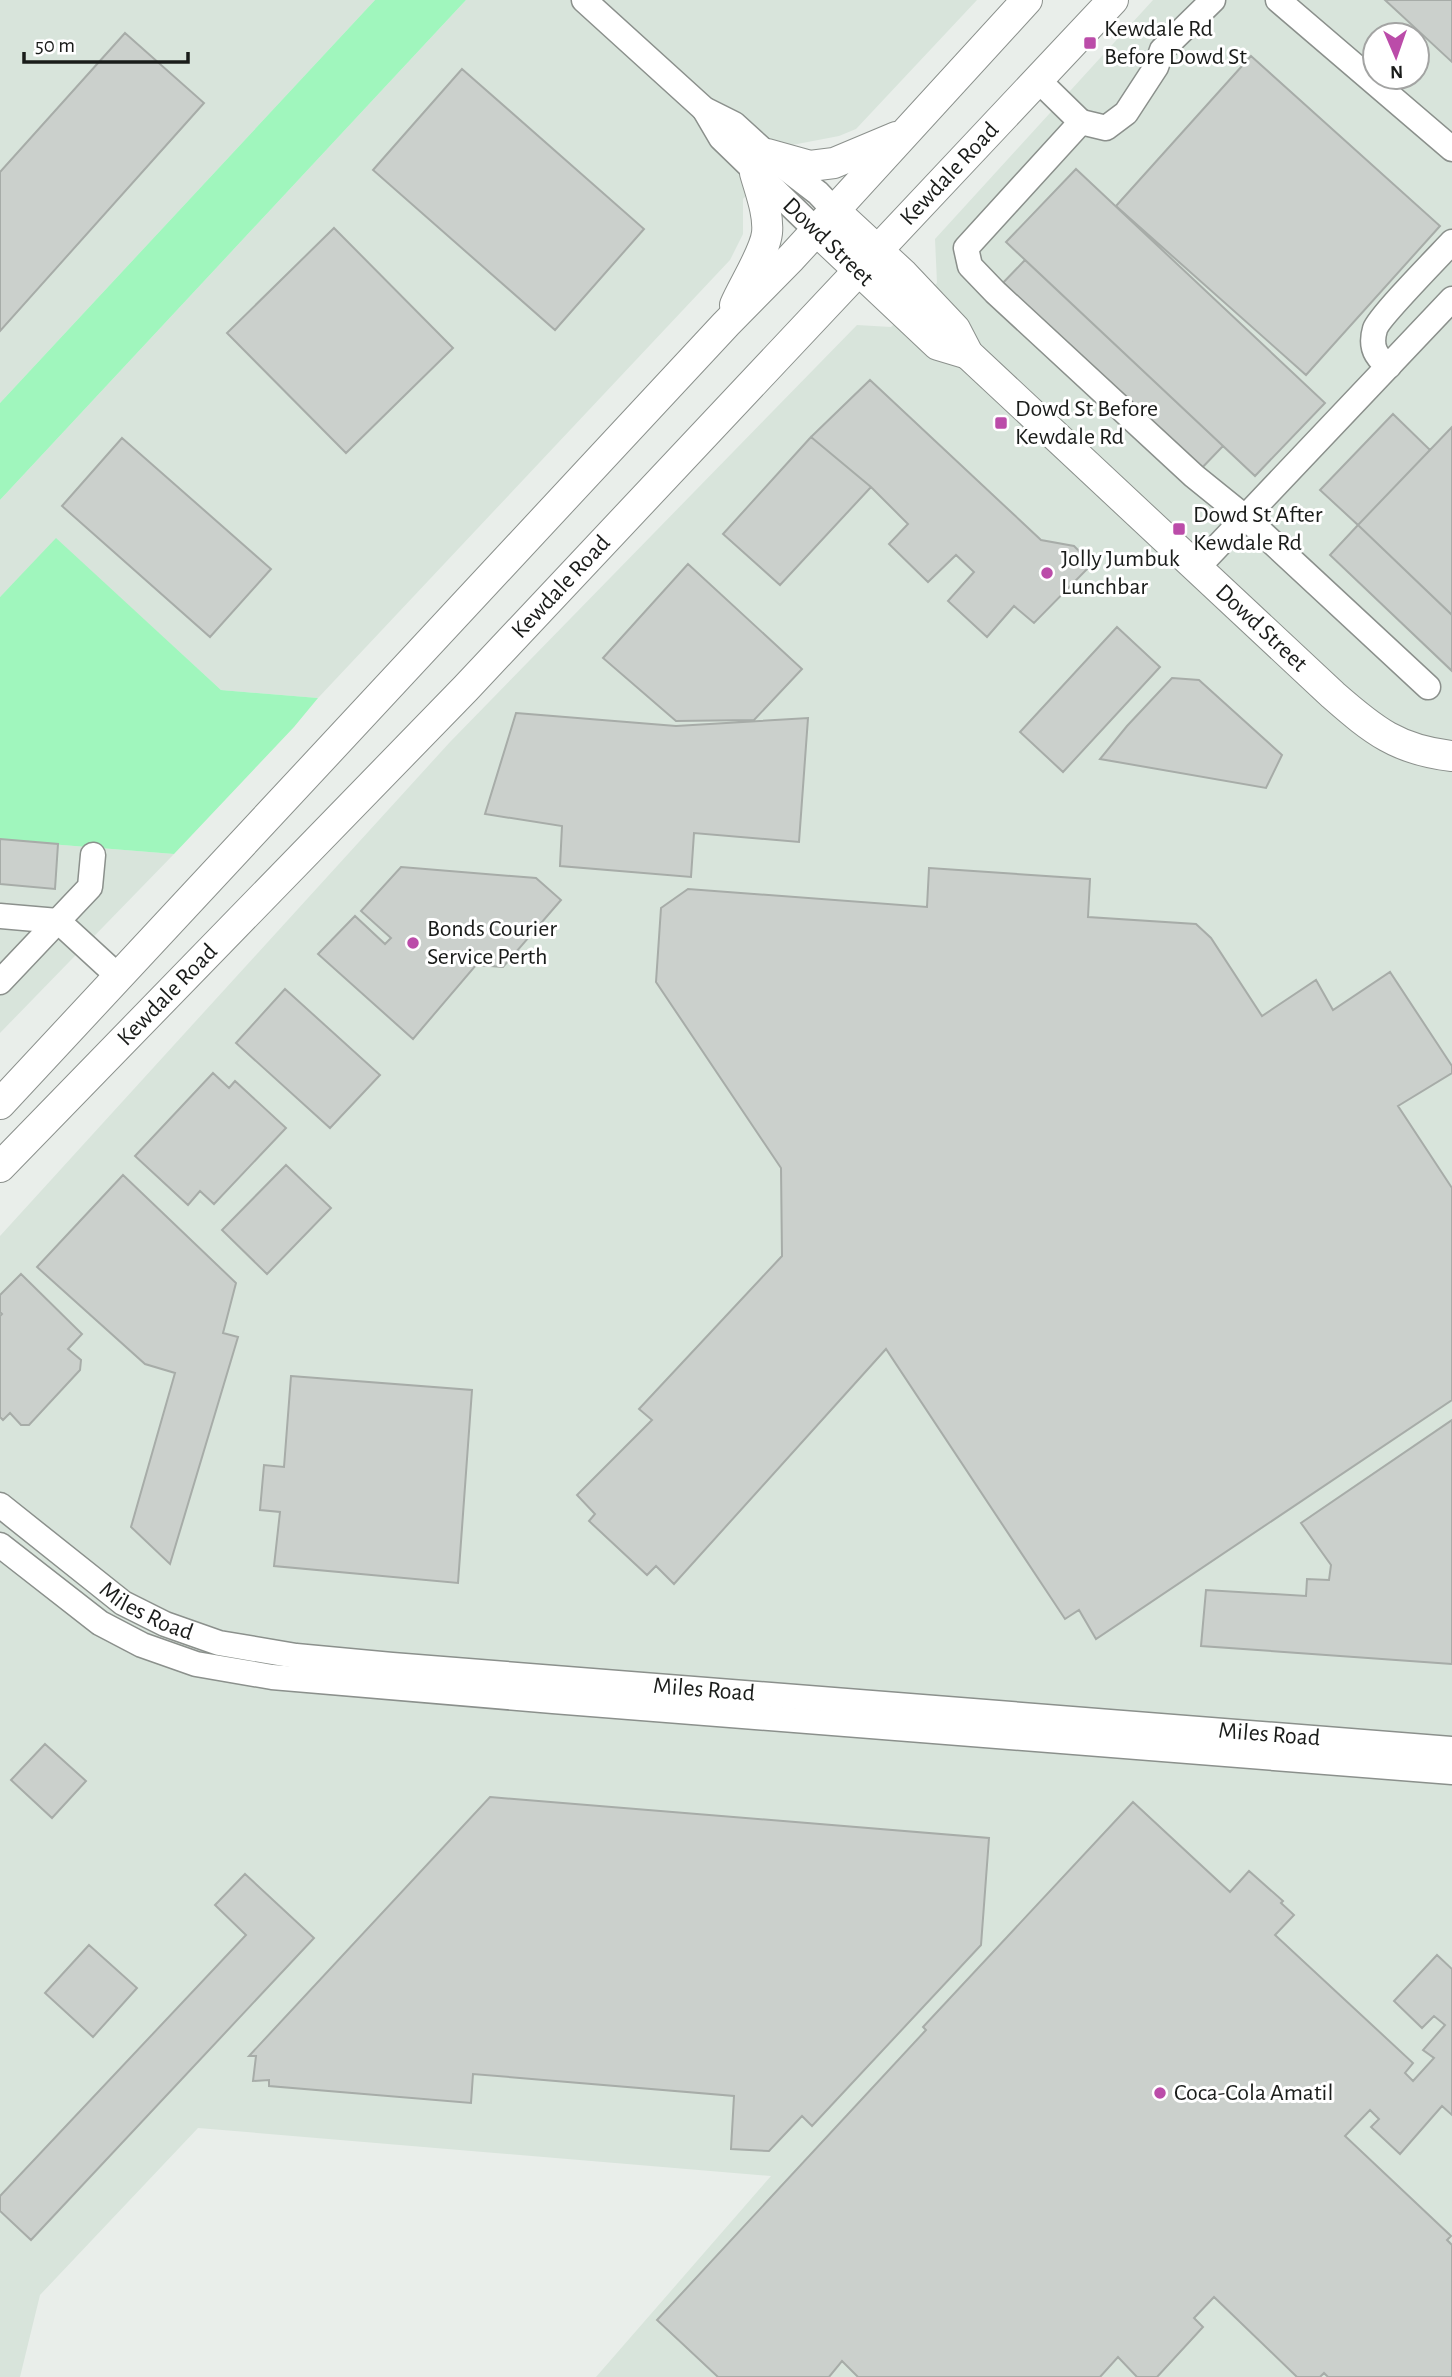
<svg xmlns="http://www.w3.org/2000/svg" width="1452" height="2377" font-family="'Alegreya Sans',sans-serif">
<rect width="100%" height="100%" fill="#e9eeea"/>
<path fill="#d8e4db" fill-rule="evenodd" d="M0,0H375L0,403Z
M466,0H977L856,129L839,136L792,145L743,199V234L730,260L318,698L221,690L56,539L0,597V500Z
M1153,0H1452V2377H596L771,2176L198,2128L40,2295L20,2377H0V1236L450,742L857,325L891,327L937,283L935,239ZM1375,35H1417V77H1375Z
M0,840L174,854L0,1033Z"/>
<path fill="#a0f6bd" d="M375,0H466L0,500V403Z
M56,538L221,690L318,698L294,727L174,854L0,840V597Z"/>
<path fill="#cbd0cc" stroke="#a7aca8" stroke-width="2" d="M1385,0H1452V62Z
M125,33L204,103L0,331V172Z
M1251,56L1440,226L1306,375L1116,206Z
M462,69L644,229L555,330L373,170Z
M1076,169L1325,403L1255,476L1006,242Z
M334,228L453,348L346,453L227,333Z
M1025,260L1223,446L1196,474L998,288Z
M870,380L1041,540L1074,546L1092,564L1034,623L1014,606L987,637L948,601L974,572L956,555L928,582L889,544L908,524L871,487L811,437Z
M1393,414L1430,450L1358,525L1320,490Z
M1452,427V615L1358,525Z
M811,437L871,487L780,585L723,534Z
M122,438L271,569L210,637L62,506Z
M1358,525L1452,615V671L1330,555Z
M688,564L802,669L754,720L676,721L603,658Z
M1117,627L1160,667L1063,772L1020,732Z
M1172,678L1199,680L1282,755L1266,788L1100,759L1127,726Z
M516,713L676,726L808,718L799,842L694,833L691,877L560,866L562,826L485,814Z
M0,839L58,844L55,889L0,884Z
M401,867L536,878L561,900L503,967L476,965L413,1039L318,954L355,916L385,944L391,938L361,911Z
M929,868L1090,879L1088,917L1196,924L1211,938L1262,1016L1316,980L1333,1010L1390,972L1452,1066V1073L1398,1106L1452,1188V1400L1096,1639L1079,1610L1065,1619L886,1349L674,1584L656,1566L647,1575L589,1521L595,1514L577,1495L652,1420L639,1409L782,1256L781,1168L656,982L661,908L688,889L927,907Z
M285,989L380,1075L330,1128L236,1043Z
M213,1073L229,1088L235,1081L286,1128L214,1204L200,1191L188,1205L135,1156Z
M286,1165L331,1208L267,1274L222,1230Z
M123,1175L236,1283L223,1333L238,1337L170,1564L131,1527L175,1373L145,1364L37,1267Z
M21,1274L82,1334L68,1349L81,1360L80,1370L29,1425H21L10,1413L3,1420L0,1417V1316L2,1314L0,1312V1295Z
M291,1376L472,1390L458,1583L274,1566L280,1512L260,1510L264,1465L284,1467Z
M1452,1420V1664L1201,1646L1206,1590L1306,1596L1307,1579L1329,1580L1331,1565L1301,1523Z
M45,1744L86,1781L52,1818L11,1780Z
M490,1797L989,1838L981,1945L812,2126L802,2116L769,2151L731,2149L734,2096L473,2074L471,2103L269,2086V2080L253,2081L256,2056H249Z
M1133,1802L1230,1892L1249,1871L1283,1901L1281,1903L1294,1915L1275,1935L1413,2063L1405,2073L1413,2081L1434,2058L1423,2050L1445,2025L1434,2016L1422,2028L1394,2001L1437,1955L1452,1969V2115L1442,2106L1400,2154L1371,2127L1379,2119L1370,2110L1345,2136L1451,2236L1447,2240L1452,2245V2377H1328L1324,2373L1320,2377H1297L1214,2297L1194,2318L1203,2327L1157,2377H1137L1118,2357L1100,2377H858L842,2361L829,2377H718L657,2320L926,2030L923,2027Z
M245,1874L314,1938L31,2240L0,2211V2196L246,1935L215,1905Z
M89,1945L137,1988L93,2037L45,1993Z"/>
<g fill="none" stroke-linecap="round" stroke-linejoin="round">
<defs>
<g id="minor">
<path d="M584,0L704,109L734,124L767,154L818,193L835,211"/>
<path d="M1278,0L1452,149"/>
<path d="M1038,80L1081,122L966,248L970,266L995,292L1194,476L1246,518L1428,687"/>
<path d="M704,109L721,138L817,231"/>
<path d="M1081,122L1106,128L1126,113L1156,67L1162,50L1213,0"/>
<path d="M1389,366C1375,357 1370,346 1375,329C1379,317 1439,256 1452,242"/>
<path d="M1198,567L1452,299"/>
<path d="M0,916L58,921L119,977"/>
<path d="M0,982L90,887L93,855"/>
<path id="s1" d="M0,1505L123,1603L165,1624L219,1643L296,1656L392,1665L1452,1749"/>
<path d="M0,1545L100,1623L142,1645L196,1664L272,1677L553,1701L1452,1772"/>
</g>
<g id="major">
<path d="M767,154L810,166L834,163L896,137"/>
<path id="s2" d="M835,211L903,274L955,329L968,354L1333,695C1374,731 1398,750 1452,756"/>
<path d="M817,231L938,345L968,354"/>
<path d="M735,305C743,286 765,252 767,233C769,214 760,191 755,173"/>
<path d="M0,1104L726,324L791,258L1027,0"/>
<path id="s3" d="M0,1167L466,688L1113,0"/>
</g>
</defs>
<use href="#minor" stroke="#8b908c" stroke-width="27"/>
<use href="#major" stroke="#8b908c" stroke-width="32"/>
<use href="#minor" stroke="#fff" stroke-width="24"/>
<use href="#major" stroke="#fff" stroke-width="30"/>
</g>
<g fill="#bb4ca9" stroke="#fff" stroke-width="2.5">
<rect x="1083" y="36" width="14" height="14" rx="3.5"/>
<rect x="994" y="416" width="14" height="14" rx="3.5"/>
<rect x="1172" y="522" width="14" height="14" rx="3.5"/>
<circle cx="1047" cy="573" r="7"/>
<circle cx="413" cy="943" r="7"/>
<circle cx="1160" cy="2093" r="7"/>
</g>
<g text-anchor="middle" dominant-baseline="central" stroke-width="6" stroke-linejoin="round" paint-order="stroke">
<g font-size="24" fill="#1a1c1a" stroke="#fff" text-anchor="start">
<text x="1104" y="29">Kewdale Rd<tspan x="1104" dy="28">Before Dowd St</tspan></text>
<text x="1015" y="409">Dowd St Before<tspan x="1015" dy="28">Kewdale Rd</tspan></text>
<text x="1193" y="515">Dowd St After<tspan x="1193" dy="28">Kewdale Rd</tspan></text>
<text x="1061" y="559">Jolly Jumbuk<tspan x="1061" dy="28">Lunchbar</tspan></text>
<text x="427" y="929">Bonds Courier<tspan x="427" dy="28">Service Perth</tspan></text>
<text x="1174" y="2093">Coca-Cola Amatil</text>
</g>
<g font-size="24" fill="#1a1c1a" stroke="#fff">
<text stroke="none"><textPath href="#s3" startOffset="1374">Kewdale Road</textPath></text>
<text transform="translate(828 242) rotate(44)">Dowd Street</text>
<text stroke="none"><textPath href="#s3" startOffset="807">Kewdale Road</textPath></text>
<text stroke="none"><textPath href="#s2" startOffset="598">Dowd Street</textPath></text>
<text stroke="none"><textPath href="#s3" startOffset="240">Kewdale Road</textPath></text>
<text stroke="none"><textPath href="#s1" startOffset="182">Miles Road</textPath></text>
<text stroke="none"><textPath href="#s1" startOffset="749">Miles Road</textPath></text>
<text stroke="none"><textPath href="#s1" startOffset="1316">Miles Road</textPath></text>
</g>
</g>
<g transform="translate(1396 56) rotate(178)"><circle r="33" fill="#ffffff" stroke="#a3a4a3" stroke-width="2"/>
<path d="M0-5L12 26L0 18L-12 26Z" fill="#bb4ca9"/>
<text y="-10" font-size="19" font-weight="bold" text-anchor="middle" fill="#1a1c1a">N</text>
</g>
<path d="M24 52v10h164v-10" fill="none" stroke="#1a1c1a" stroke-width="3.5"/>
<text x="35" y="52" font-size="21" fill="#1a1c1a" stroke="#ffffff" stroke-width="5" paint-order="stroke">50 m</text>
</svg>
